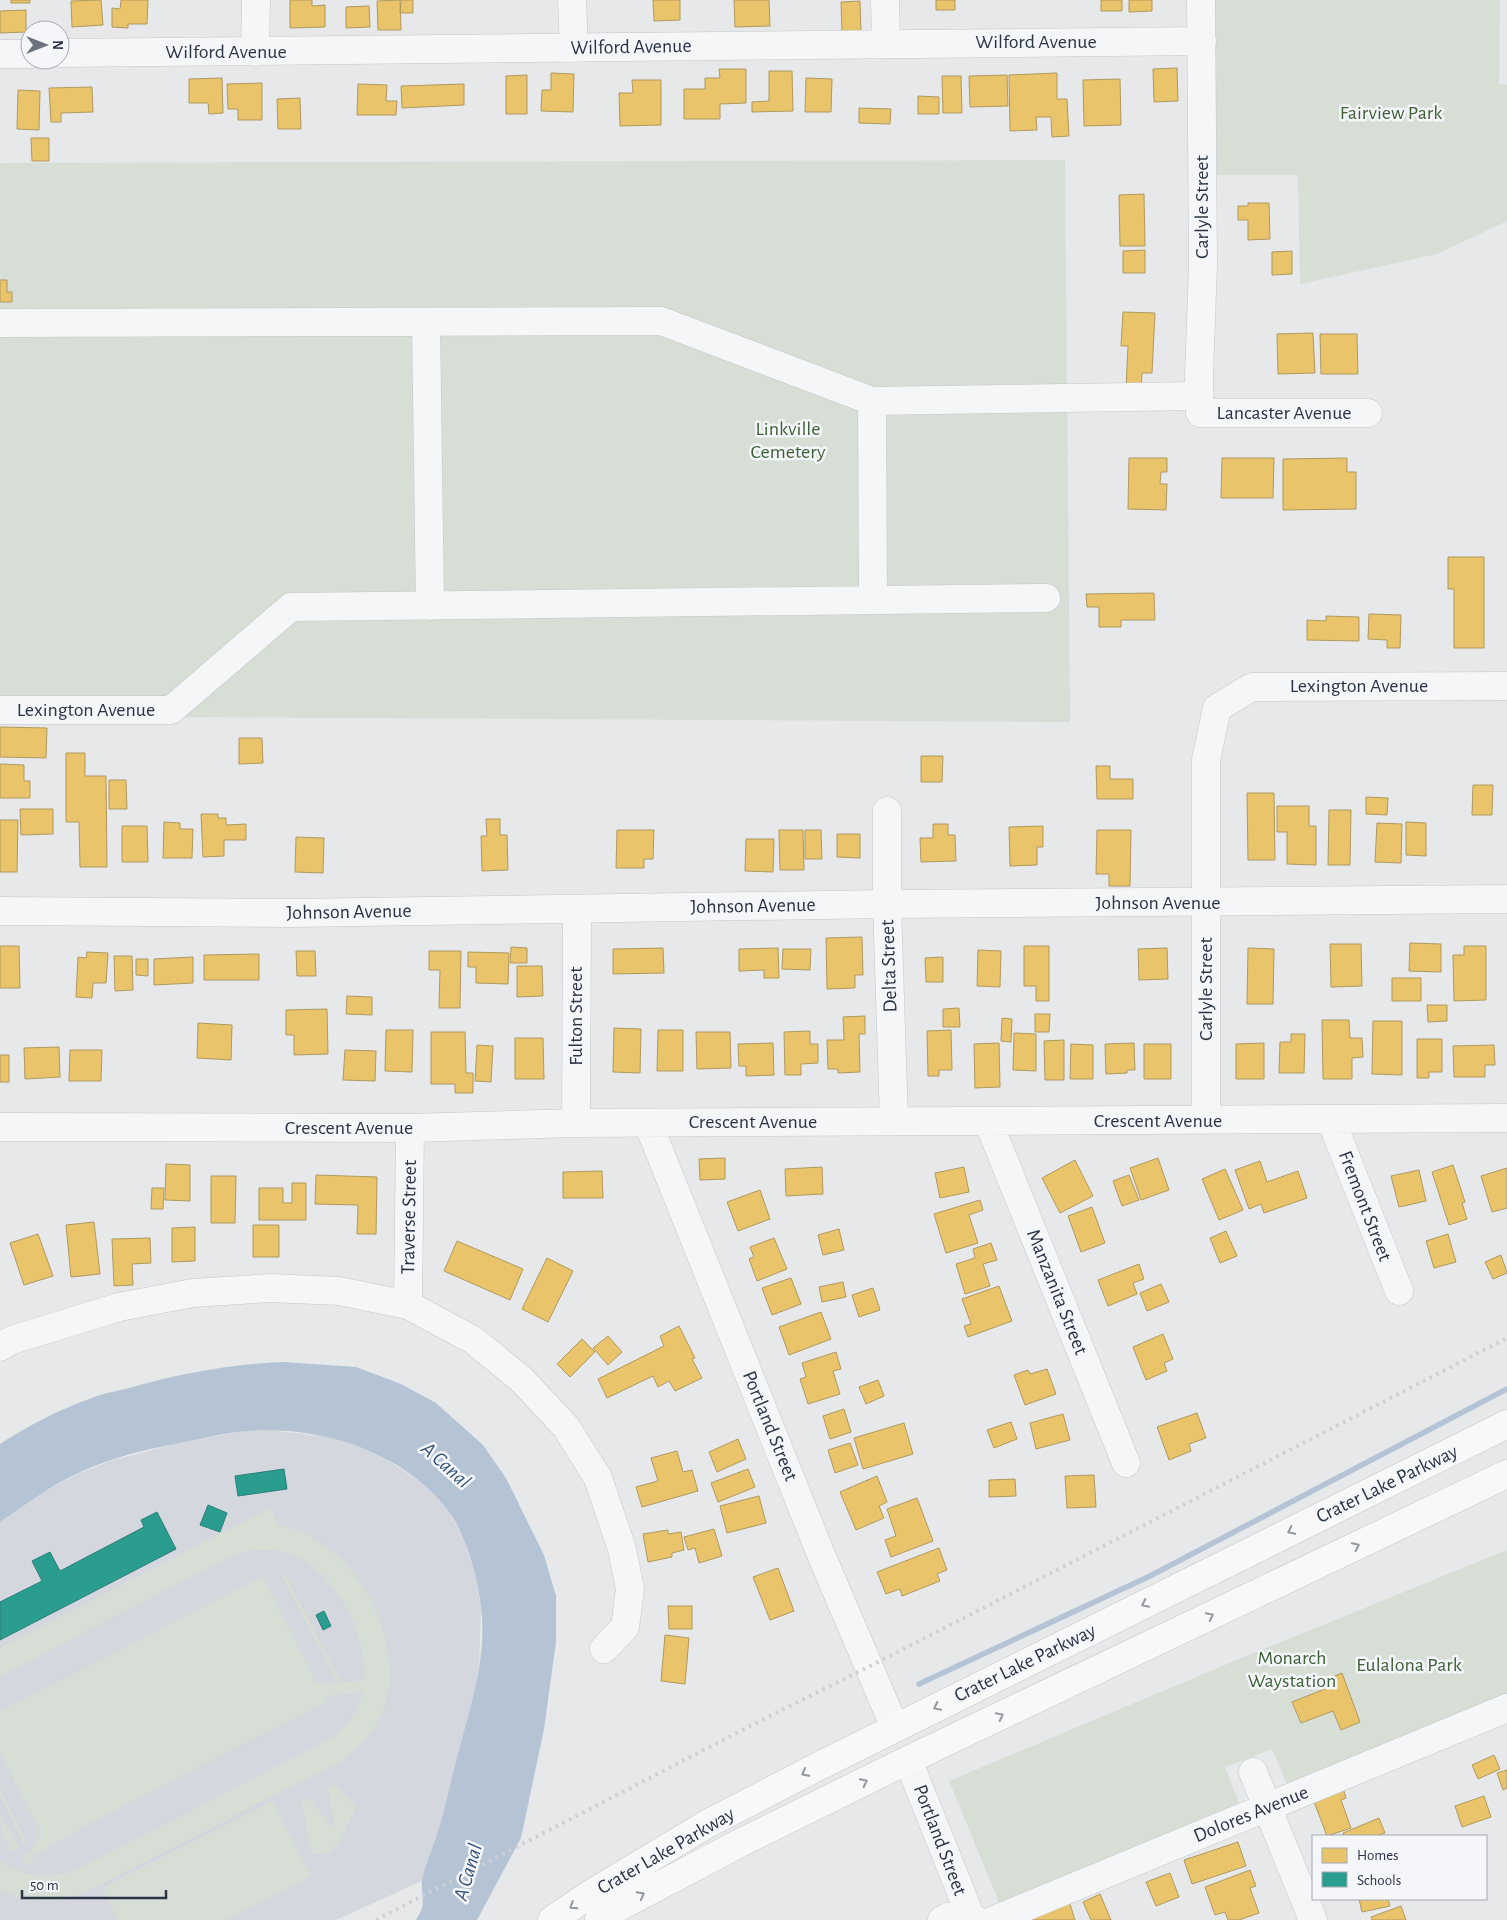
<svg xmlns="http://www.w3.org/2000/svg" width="1507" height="1920" font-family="'Alegreya Sans',sans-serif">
<rect width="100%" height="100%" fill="#e6e8ea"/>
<path fill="#d4d7dd" d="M269,1430L330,1437L377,1453L423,1484L445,1505L464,1539L475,1574L481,1608L479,1669L471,1711L440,1826L422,1881L336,1920H0V1522L42,1493L77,1474L110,1461L190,1440L246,1431Z"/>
<path fill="#d6ded6" d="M1214,0H1500L1499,84L1507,85V221L1437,254L1300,284L1298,175H1215Z
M1065,160L1070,722L0,716V163Z
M270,1508L279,1526C352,1537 406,1636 385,1705C378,1728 361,1748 341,1761L84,1893C58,1904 26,1903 0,1890V1861C22,1876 47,1880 73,1871L330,1739C345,1728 360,1711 363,1692L333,1695L325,1699L326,1702L128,1803L31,1857L34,1860L28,1865L21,1859L28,1853L29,1855L41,1832L0,1752V1711L263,1577L316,1682L332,1684L364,1680C368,1632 333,1565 284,1552C269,1548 250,1550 235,1554L0,1676V1648Z
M1507,1550V1701L1289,1788L1272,1749L1225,1767L1241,1808L1001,1907L949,1781L1244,1657Z
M286,1575L340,1681L337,1682L282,1577Z
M334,1784L356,1807L342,1838L330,1853L311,1854L302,1801L308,1798L335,1829L328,1787Z
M0,1788L27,1842L24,1843L0,1795Z
M273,1801L311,1876L226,1920H118L102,1888Z
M0,1816L6,1827L8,1826L19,1848L11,1851L0,1830L3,1829L0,1823Z"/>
<path fill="#b4c4d5" d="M284,1362L356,1367L401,1384L436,1403L483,1445L506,1478L544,1555L556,1596V1642L544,1729L521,1838L477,1920H416C418,1916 421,1912 422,1908C424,1899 421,1889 422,1880C426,1863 434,1845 439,1828C445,1809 449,1789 454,1770C467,1716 488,1663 481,1607C477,1574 465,1529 443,1504C395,1449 319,1426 247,1431C223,1433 198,1439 175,1444C142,1450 108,1459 78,1473C50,1486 25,1505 0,1522V1444C28,1426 58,1410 89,1399C103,1393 118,1391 133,1387C182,1373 233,1364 284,1362Z"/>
<path fill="#e9c46a" stroke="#b0995f" d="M11,0H30V3H11Z
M101,0L103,25L72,27L71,1Z
M121,0H148L147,24H128V28L112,27V8L120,9Z
M290,0H312V6L325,5V27L290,28Z
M400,0L401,30H378L377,1Z
M401,0H413V13H400Z
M653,0H680V20L654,21Z
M734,0H769L770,26L735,27Z
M936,0H955V10H936Z
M1101,0H1122V11H1101Z
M1129,0H1152V11L1129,12Z
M860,1L861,32L842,33L841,2Z
M369,6L370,27L346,28V7Z
M26,10V32L0,33V11Z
M1177,68L1178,101L1154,102L1153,69Z
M719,69H746V103L720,104V119H684V89H705V78H720Z
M769,71H792L793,111L752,112V102L769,101Z
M551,73L574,74L573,112L541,111L542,90H551Z
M1057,73V99H1067L1069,136L1052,137L1051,117H1036L1037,130L1010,131L1009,75Z
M527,75V114H506V76Z
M1007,75L1008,106L970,107L969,76Z
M942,76H961L962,113H943Z
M222,78L223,113L209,114L208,103H189V79Z
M806,78L832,79L831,112H805Z
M1120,79L1121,125L1084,126L1083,80Z
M632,80H661V125L620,126L619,93H633Z
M262,83V120H238V109H228L227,84Z
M358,84L387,85L386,101H397L396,115H357Z
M464,84V105L402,108L401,86Z
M92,87L93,112L61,113V122H51L49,88Z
M18,90L40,91L39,130L17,129Z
M918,96L939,97V114H918Z
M300,98L301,129H278L277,99Z
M859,108L891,109L890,124L859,123Z
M31,138H49V161H32Z
M1144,194L1145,246H1120L1119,195Z
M1248,203H1269L1270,239L1248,240V220H1238V206H1248Z
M1145,250V273H1123V251Z
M1292,251V274L1272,275V252Z
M0,280H7V292H12V302H0Z
M1123,312L1155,313L1152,373H1142L1141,389L1126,388L1128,346H1121Z
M1313,333L1315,373L1278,374L1277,334Z
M1320,334H1357L1358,374H1321Z
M1129,458H1167V472H1161L1160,484H1167L1166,510L1128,509Z
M1222,458H1274L1273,498H1221Z
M1347,458V472H1356V509L1283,510V459Z
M1448,557H1484V648H1454V589H1448Z
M1154,593L1155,620H1121V627H1099V607H1087L1086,594Z
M1369,614L1401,615L1400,648H1387V640L1368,639Z
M1326,616L1359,617V641L1307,640V620L1326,621Z
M0,727L47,728L46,758L0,757Z
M239,738H262L263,763L239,764Z
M66,753H85V776H106L107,867H80L79,822H66Z
M921,756H943L942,782H921Z
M0,764L24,765V781H30V798H0Z
M1096,766H1110V779H1133V799H1097Z
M109,780H126L127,809H109Z
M1473,785H1493L1492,815H1472Z
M1247,793H1274L1275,860H1248Z
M1366,797L1388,798L1387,815L1366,814Z
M1277,806H1309V826H1316V865L1287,864V832H1277Z
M20,809H53V834L21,835Z
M1329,810H1351L1350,865H1328Z
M201,814H218V818H226V825L246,824V840H224V856L203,857Z
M486,819H500V835H507L508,870L482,871L481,836H487Z
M0,820H18L17,872H0Z
M164,822L180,823V829H193L192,858H163Z
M1406,822L1426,823V856L1406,855Z
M1377,823L1402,824L1401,863L1375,862Z
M933,824H948V835H955L956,861L921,862L920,838H933Z
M122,826H147L148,862H122Z
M1043,826V847H1037V865L1010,866L1009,827Z
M617,830H654L653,859H644V868H616Z
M779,830H803L804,870H780Z
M805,830H821L822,859H805Z
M1097,830H1131L1130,886H1109V874H1096Z
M837,834H860V858L837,857Z
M296,837L324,838L323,873L295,872Z
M746,839H774L773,872L745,871Z
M862,937L863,975H855V988L827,989L826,938Z
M1410,943L1441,944V972L1409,971Z
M1330,944H1361L1362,986L1331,987Z
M0,946H19L20,988H0Z
M1024,946H1049V1001H1036V986H1024Z
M1464,946H1486V1000L1454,1001L1453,955H1464Z
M511,947L527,948V963H510Z
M663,948L664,973L613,974V949Z
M778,948L779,978H764V970L739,971V949Z
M1167,948L1168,979L1139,980L1138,949Z
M1248,948L1274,949L1273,1004H1247Z
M783,949H811L810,970L782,969Z
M978,950L1001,951L1000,987L977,986Z
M296,951H315L316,976H297Z
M429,951H461L460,1008H439L440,970H429Z
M87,952L108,953L106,983H93L92,998L76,997L78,957L86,958Z
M468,952L509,953L508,984L476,983V967H468Z
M259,954V980H204V955Z
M114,956H132L133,990L115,991Z
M193,957V983L154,985V959Z
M943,957V982H926L925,958Z
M136,959H148V976L136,975Z
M517,966H542L543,996L517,997Z
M1392,978H1421V1001H1392Z
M347,996L372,997V1015L346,1014Z
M1427,1005H1447V1021L1428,1022Z
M959,1008L960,1027H943V1009Z
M327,1009L328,1054L294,1055V1035H286V1010Z
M1035,1014H1050L1049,1032H1035Z
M865,1016V1034H859L860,1072L838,1073V1069H828L827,1040H844L843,1017Z
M1002,1018L1012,1019L1011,1042L1001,1041Z
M1322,1020H1349L1350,1038H1362L1363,1057L1352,1058V1079H1323Z
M1373,1021H1402V1075L1372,1074Z
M198,1023L232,1025L231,1060L197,1058Z
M614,1028L641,1029L640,1073L613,1072Z
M386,1030H413L412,1072L385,1071Z
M658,1030H683V1071H657Z
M951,1030L952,1070H939V1076H928L927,1031Z
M810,1031V1044H818V1063L801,1064V1075H785L784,1032Z
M431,1032H465L466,1073H473V1093H455V1084H431Z
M696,1032H730L731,1068L697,1069Z
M1014,1033L1036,1034V1071L1013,1070Z
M1291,1034H1305L1304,1073H1279L1280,1042H1291Z
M515,1038H543L544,1079H515Z
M1417,1039H1442V1072H1429V1078H1417Z
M1064,1040V1080H1045L1044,1041Z
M773,1043L774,1075L746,1076V1066H739L738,1044Z
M999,1043L1000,1087L975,1088L974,1044Z
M1134,1043L1135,1070H1127V1073L1106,1074L1105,1044Z
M1264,1043V1079H1236V1044Z
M1071,1044L1093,1045V1079H1070Z
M1144,1044H1171V1079H1144Z
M477,1045L493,1046L491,1082L475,1081Z
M1494,1045L1495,1065H1485V1077H1454L1453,1046Z
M59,1047L60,1077L25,1079L24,1048Z
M70,1050H102L101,1081H69Z
M345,1050L376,1051L375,1081L343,1080Z
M0,1055H9V1082H0Z
M725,1158V1179L700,1180L699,1159Z
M1158,1158L1169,1190L1141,1200L1130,1168Z
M1075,1160L1093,1196L1060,1213L1042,1178Z
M1260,1161L1267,1182L1298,1171L1307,1198L1264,1213L1261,1204L1249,1209L1235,1170Z
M166,1164L190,1165V1201L165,1200Z
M1453,1165L1465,1202L1462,1203L1467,1219L1449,1225L1432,1172Z
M822,1167L823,1194L786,1196L785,1169Z
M964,1167L969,1192L940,1198L935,1173Z
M1507,1168V1208L1492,1212L1481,1176Z
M1225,1169L1243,1210L1219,1220L1202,1179Z
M1419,1170L1426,1201L1399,1207L1391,1176Z
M602,1171L603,1198H563V1172Z
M316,1175L377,1177L376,1234H357L358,1205L315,1204Z
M1129,1175L1139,1200L1122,1206L1113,1181Z
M211,1176H236L235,1223H211Z
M292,1183H306V1220H259V1188H283V1203H292Z
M152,1188H164L163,1209H151Z
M760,1190L770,1219L738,1231L727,1202Z
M980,1200L983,1210L969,1215L978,1243L946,1253L934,1214Z
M1092,1207L1105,1243L1081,1252L1068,1216Z
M94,1222L100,1274L71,1277L66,1225Z
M253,1225H279V1257H253Z
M195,1227V1261L172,1262V1228Z
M839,1229L844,1250L823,1255L818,1235Z
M1226,1231L1237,1256L1220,1263L1210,1238Z
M38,1234L53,1276L24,1285L10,1243Z
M1448,1234L1456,1262L1434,1268L1426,1241Z
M150,1238L151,1263L132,1264L133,1285L114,1286L112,1239Z
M774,1238L787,1269L757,1281L749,1259L754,1257L750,1247Z
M457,1241L523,1269L510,1300L444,1271Z
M991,1243L997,1260L983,1264L990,1286L965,1294L956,1264L975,1258L973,1249Z
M1501,1255L1507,1273L1493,1279L1485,1262Z
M547,1258L573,1271L548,1322L522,1309Z
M1139,1264L1144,1279L1133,1283L1137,1294L1108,1306L1098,1280Z
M791,1278L801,1304L772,1315L762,1288Z
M843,1282L846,1297L822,1302L819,1287Z
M1161,1284L1169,1302L1147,1311L1140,1293Z
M999,1286L1012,1321L968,1337L964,1326L971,1324L962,1299Z
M873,1288L880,1310L859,1317L852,1295Z
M821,1312L831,1339L789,1355L779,1327Z
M679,1326L695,1358L692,1359L702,1378L675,1391L669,1381L658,1387L653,1376L607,1398L598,1379L664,1346L660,1336Z
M1163,1334L1173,1359L1164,1363L1167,1371L1146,1380L1133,1347Z
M608,1336L622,1352L608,1365L593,1348Z
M582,1339L595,1352L570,1377L557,1364Z
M836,1352L841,1369L833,1371L840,1394L808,1404L800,1379L806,1377L802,1363Z
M1047,1369L1056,1394L1025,1405L1014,1375L1028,1370L1030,1374Z
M878,1380L884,1396L866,1404L859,1387Z
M844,1409L851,1432L830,1439L823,1416Z
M1197,1413L1206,1438L1189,1444L1191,1451L1169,1460L1157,1427Z
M1063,1414L1070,1440L1036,1449L1030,1423Z
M1011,1422L1017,1439L994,1448L987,1430Z
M904,1423L913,1454L863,1469L854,1438Z
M738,1439L746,1459L717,1472L709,1452Z
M850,1443L858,1465L835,1473L828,1450Z
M677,1451L683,1472L692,1470L698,1491L642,1507L636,1487L658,1481L651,1458Z
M748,1469L755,1487L718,1502L711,1483Z
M1094,1475L1096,1507L1067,1508L1065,1476Z
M877,1476L887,1502L879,1506L884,1518L856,1530L840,1492Z
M1015,1479L1016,1496L989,1497V1480Z
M759,1496L766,1523L727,1533L720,1506Z
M917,1498L933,1541L891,1557L885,1540L896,1536L887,1509Z
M714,1529L722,1556L699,1563L695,1548L688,1550L684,1537Z
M668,1530V1534L681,1532L684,1550L672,1553V1557L648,1562L643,1534Z
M939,1548L947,1570L937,1574L940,1581L902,1596L900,1589L886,1594L877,1572Z
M778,1568L794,1611L770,1620L753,1577Z
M668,1606H692V1629H669Z
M665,1635L689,1638L685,1684L661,1681Z
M1342,1673L1360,1722L1341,1730L1333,1711L1301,1723L1292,1702L1325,1689L1322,1681Z
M1494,1755L1500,1769L1478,1779L1472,1765Z
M1507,1770V1788L1503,1790L1497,1773Z
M1343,1788L1346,1798L1341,1800L1351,1828L1327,1836L1313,1799Z
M1484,1796L1491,1817L1462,1827L1455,1806Z
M1379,1818L1385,1833L1376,1836H1344L1343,1833Z
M1238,1842L1246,1866L1192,1884L1184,1860Z
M1250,1870L1256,1886L1250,1888L1259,1913L1239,1920H1228L1225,1912L1215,1915L1205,1887Z
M1170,1873L1179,1897L1156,1906L1146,1882Z
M1100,1894L1111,1920H1091L1083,1902Z
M1359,1899H1388L1390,1906L1362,1912Z
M1069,1901L1075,1920H1024Z
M1401,1906L1406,1920H1372L1371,1917Z"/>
<path fill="#2a9d8f" stroke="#2a7e79" d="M284,1469L287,1489L238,1496L235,1476Z
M208,1505L227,1513L220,1532L200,1525Z
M157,1512L176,1549L0,1640V1602L42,1581L32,1561L50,1552L60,1571L144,1527L141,1520Z
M324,1611L331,1626L323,1630L316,1615Z"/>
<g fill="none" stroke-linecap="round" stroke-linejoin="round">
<path stroke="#b4c4d5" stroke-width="5.5" d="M919,1684L1150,1576L1507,1389"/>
<defs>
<path id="minor" d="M572,0L574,48
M885,0L886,44
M1201,0L1203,265L1199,375L1200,413H1368
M255,52L256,0
M60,53L1202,41
M0,54H30
M426,322L430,606
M0,323L661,321L872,401L1199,396
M872,401L873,600
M0,710H171L291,607L1046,598
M887,811V904L894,1121
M0,911L293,913L887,904L1507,899
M1206,1120V760L1217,708L1252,687L1507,686
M1331,1120L1399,1291
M988,1121L1126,1463
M576,1123L577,909
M648,1123L822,1557L895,1728
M0,1127L410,1128L576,1123L1507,1118
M408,1305L410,1128
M0,1347L12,1340L119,1307L193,1293L270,1288L339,1291L408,1305L473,1340L521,1379L566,1427L598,1478L622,1549L630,1589L625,1627L604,1649
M908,1760L972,1920
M1253,1772L1313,1920
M942,1920L948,1917L976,1920
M994,1920L1507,1708"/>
<path id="major" d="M552,1920L589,1895L707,1824L819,1766L1507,1424
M599,1920L617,1908L740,1843L908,1760L1507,1474"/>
</defs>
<use href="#minor" stroke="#c4c6c8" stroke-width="29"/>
<use href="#major" stroke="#c2c5c8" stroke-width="29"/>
<use href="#minor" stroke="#f5f6f7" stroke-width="28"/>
<use href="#major" stroke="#f8f8f8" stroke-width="28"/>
<path stroke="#cecfd2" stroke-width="4" stroke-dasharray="2.5 5" stroke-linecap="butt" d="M376,1920L746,1728L894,1654L1507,1338"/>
</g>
<defs><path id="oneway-chevron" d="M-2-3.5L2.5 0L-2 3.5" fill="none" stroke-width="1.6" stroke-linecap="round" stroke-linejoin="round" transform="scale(1.25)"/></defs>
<g stroke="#92969e">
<use href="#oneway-chevron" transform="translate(1291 1531) rotate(154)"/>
<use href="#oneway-chevron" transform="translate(1356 1546) rotate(-26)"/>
<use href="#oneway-chevron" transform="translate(1145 1604) rotate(154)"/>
<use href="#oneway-chevron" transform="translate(1210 1616) rotate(-26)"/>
<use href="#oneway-chevron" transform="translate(937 1707) rotate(154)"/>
<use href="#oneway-chevron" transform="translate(1000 1716) rotate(-26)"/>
<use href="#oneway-chevron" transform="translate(805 1773) rotate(152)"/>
<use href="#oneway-chevron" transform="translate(864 1782) rotate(-26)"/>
<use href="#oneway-chevron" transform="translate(641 1895) rotate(-28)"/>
<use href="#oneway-chevron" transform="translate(573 1906) rotate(147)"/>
</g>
<g text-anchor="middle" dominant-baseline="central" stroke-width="5" stroke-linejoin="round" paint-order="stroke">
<g font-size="20" fill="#2b3445" stroke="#f4f6f9">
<text x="1036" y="42">Wilford Avenue</text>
<text transform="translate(631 47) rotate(-1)">Wilford Avenue</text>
<text x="226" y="52">Wilford Avenue</text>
<text transform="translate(1202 207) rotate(-90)">Carlyle Street</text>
<text x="1284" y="413">Lancaster Avenue</text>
<text x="1359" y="686">Lexington Avenue</text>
<text x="86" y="710">Lexington Avenue</text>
<text x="1158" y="903">Johnson Avenue</text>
<text transform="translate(753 906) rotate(-1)">Johnson Avenue</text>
<text transform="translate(349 912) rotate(-1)">Johnson Avenue</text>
<text transform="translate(889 966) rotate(-92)">Delta Street</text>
<text transform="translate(1206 989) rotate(-90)">Carlyle Street</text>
<text transform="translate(576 1016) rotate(-90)">Fulton Street</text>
<text x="1158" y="1121">Crescent Avenue</text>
<text x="753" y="1122">Crescent Avenue</text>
<text x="349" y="1128">Crescent Avenue</text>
<text transform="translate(1365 1206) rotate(69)">Fremont Street</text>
<text transform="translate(409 1217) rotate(-89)">Traverse Street</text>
<text transform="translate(1057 1292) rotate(68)">Manzanita Street</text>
<text transform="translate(770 1426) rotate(68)">Portland Street</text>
<text transform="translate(1387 1484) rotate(-26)">Crater Lake Parkway</text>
<text transform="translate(1025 1663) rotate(-26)">Crater Lake Parkway</text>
<text transform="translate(1251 1814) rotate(-22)">Dolores Avenue</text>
<text transform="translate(940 1840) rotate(69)">Portland Street</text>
<text transform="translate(666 1851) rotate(-30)">Crater Lake Parkway</text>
</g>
<g font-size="20" fill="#3f6138" stroke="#f4f6f9">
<text x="1391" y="113">Fairview Park</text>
<text x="788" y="429">Linkville<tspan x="788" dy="23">Cemetery</tspan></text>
<text x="1292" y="1658">Monarch<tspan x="1292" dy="23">Waystation</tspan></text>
<text x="1409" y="1665">Eulalona Park</text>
</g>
<g font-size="21" font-style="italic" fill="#34527a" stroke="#f4f6f9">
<text transform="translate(446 1465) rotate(42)">A Canal</text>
<text transform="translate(468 1872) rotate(-74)">A Canal</text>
</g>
</g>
<rect x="1312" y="1835" width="175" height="65" fill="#f4f6f9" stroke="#a4a8b1"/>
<rect x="1322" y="1848" width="25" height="15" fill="#e9c46a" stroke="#a4a8b1"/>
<text x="1357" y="1860" font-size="15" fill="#2b3445">Homes</text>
<rect x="1322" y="1872" width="25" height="15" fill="#2a9d8f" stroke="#a4a8b1"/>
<text x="1357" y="1885" font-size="15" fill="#2b3445">Schools</text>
<g transform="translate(45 45) rotate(90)"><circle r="24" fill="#f4f6f9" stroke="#a4a8b1"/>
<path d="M0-4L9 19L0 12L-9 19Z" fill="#6c737f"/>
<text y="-8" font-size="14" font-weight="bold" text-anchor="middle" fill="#2b3445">N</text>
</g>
<path d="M22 1890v8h144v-8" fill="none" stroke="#2b3445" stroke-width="2.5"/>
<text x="30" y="1890" font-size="15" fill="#2b3445" stroke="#f4f6f9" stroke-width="4" paint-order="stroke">50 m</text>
</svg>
